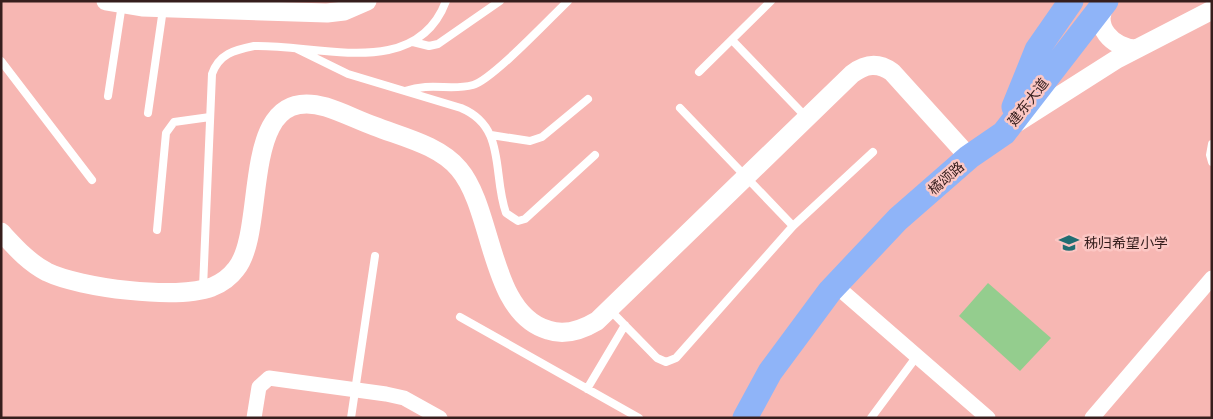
<svg xmlns="http://www.w3.org/2000/svg" width="1213" height="419" font-family="'Work Sans','Noto Sans SC',sans-serif">
<rect width="100%" height="100%" fill="#f7b7b3"/>
<path fill="#94cd8e" d="M988,283L1051,338L1020,371L959,316Z"/>
<g fill="none" stroke-linecap="round" stroke-linejoin="round">
<path stroke="#fff" stroke-width="8" d="M732,40L806,117
M413,42L429,46L438,44L500,1
M297,49L348,74L461,108C507,127 492,174 506,213L518,221L525,219L595,155
M1,61L92,180
M699,72L771,1
M405,91C432,82 450,91 473,85C492,80 550,18 568,1
M108,96L122,4
M680,108L793,226
M148,113L163,9
M491,135L530,141L542,137L588,99
M1212,144L1210,155L1212,162
M157,230L166,133L174,122L210,117
M203,288L212,74C219,54 234,50 254,46C318,44 416,81 446,1
M609,309L657,358L666,362L676,358L793,226L873,152
M460,317L639,418
M587,389L625,325
M351,418L375,256
M871,418L917,356"/>
<path stroke="#fff" stroke-width="15" d="M835,285L988,418
M254,418L259,387L269,378L386,394L404,398L440,418
M1092,418L1212,278"/>
<path stroke="#fff" stroke-width="19" d="M106,1L142,7L327,13L344,11L367,1
M1106,3C1091,26 1113,48 1136,49
M1018,122L1117,59L1212,10
M1,232C15,247 28,262 47,272C80,288 177,300 212,287C222,283 230,277 236,269C269,229 236,81 326,107C342,112 358,120 374,126C402,137 439,145 459,169C494,210 489,313 548,330C565,336 582,330 597,321L852,74C865,64 878,62 892,72L969,157"/>
<path stroke="#8fb4f8" stroke-width="25" d="M1014,107L1037,50L1071,1
M745,418L770,372L830,291L898,219L969,157L1004,133L1106,1"/>
</g>
<defs>
<symbol id="school-bare" viewBox="-9 -9 18 18"><path d="M0-5L7-2L0 1L-7-2ZM-4 1L0 2.5L4 1V4Q0 6-4 4Z" fill="#216d72" stroke="#fcc7c4" stroke-width="2.5" paint-order="stroke"/></symbol>
</defs>
<g fill-rule="evenodd">
<use href="#school-bare" x="1055" y="229" width="28" height="28"/>
</g>
<g text-anchor="middle" dominant-baseline="central" stroke-width="5" stroke-linejoin="round" paint-order="stroke">
<g font-size="14" fill="#361e1d" stroke="#fcc7c4">
<text transform="translate(1028 102) rotate(-52)">建东大道</text>
<text transform="translate(946 178) rotate(-41)">橘颂路</text>
</g>
<g font-size="14" fill="#361e1d" stroke="#fcc7c4" text-anchor="start">
<text x="1084" y="243">秭归希望小学</text>
</g>
</g>
<rect width="1213" height="419" fill="none" stroke="#361e1d" stroke-width="5"/>
</svg>
